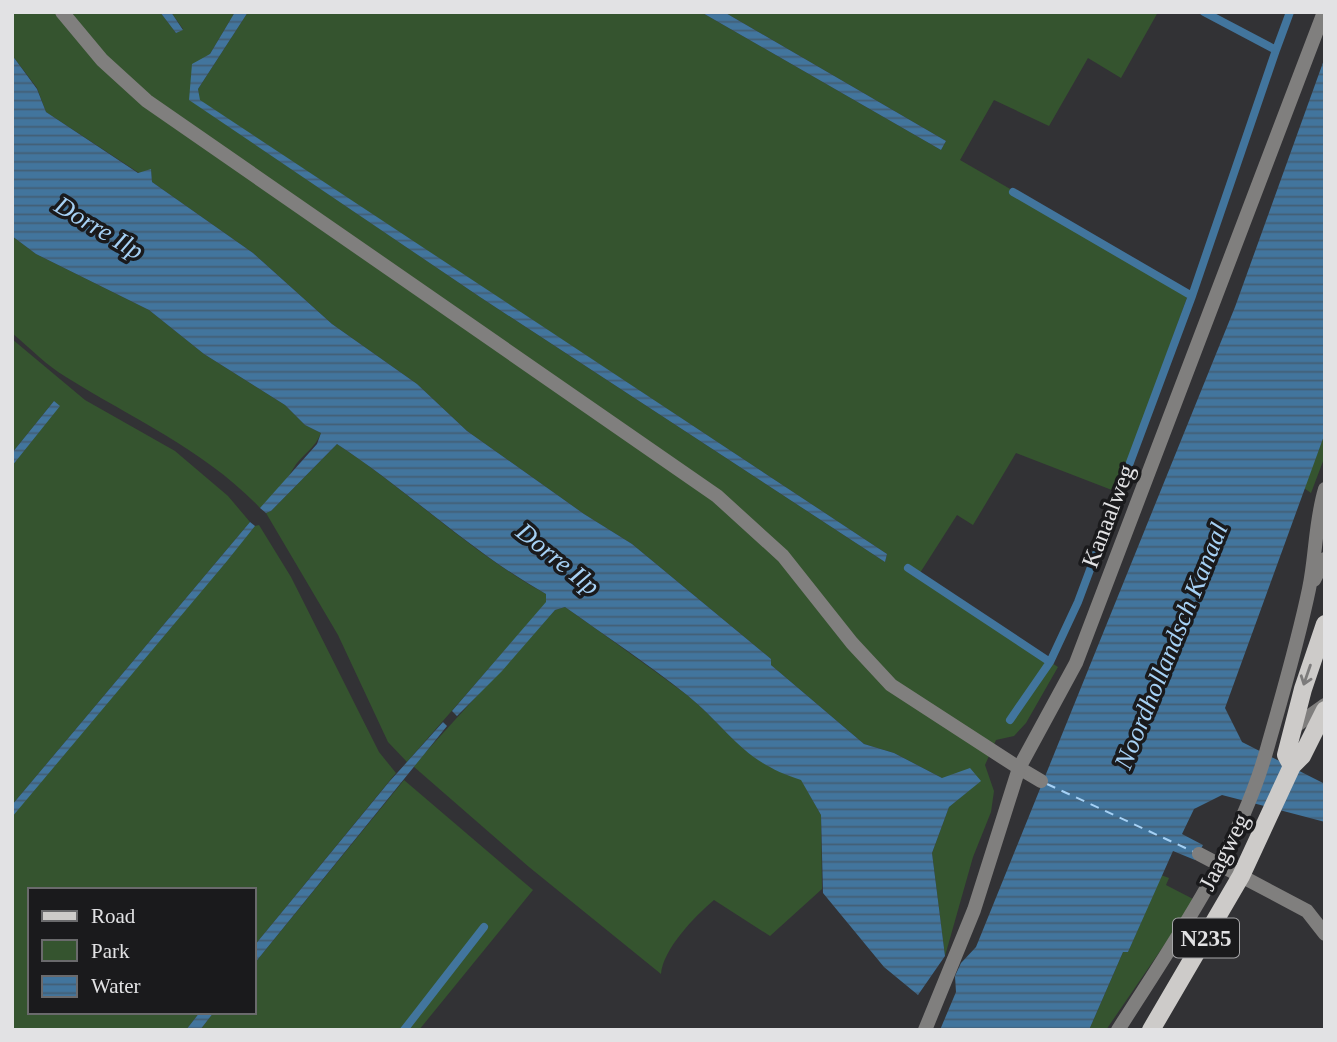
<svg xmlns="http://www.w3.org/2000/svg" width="1337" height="1042" font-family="'Times New Roman',serif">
<defs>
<pattern id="water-rules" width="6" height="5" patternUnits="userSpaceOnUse" patternTransform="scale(1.75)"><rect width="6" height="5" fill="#42759d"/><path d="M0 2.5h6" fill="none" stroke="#435f75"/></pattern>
</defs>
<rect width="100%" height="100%" fill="#323235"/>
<path fill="#35542f" d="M12,12H160L176,33L183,29L171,12H235L210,54L190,100L480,297L885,562L887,554L199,100L198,89L248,12H701L941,150L946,141L724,12H1158L1121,78L1088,58L1049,126L994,100L960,160L1189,292L1117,492L1016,453L973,525L957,515L918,576L1058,667L1026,723L1014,736L996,740L985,765L994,791L991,812L973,857L945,956L932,853L949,807L980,781L942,778L894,753L864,744L771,665V659L632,544L584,514L467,431L417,384L332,324L253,253L152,182L151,170L139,173L46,112L37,88L12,55Z
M12,236L36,254L149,310L204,354L285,405L305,425L321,433C315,449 301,455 293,469C285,483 274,497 260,508C205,450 133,419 66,377C47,366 30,348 12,333Z
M12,339L85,400L175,451L228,496L250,522L12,805V466L59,406L54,401L12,453Z
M1325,433V456L1311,493L1304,488Z
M337,444C409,491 471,553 546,594L547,602L407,762L388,742L338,635L266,513L271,511Z
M259,525L291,577L379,752L396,773L254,946V890H30V1012H200L186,1030H12V816L255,526Z
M565,607C606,636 647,665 687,695C729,729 744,763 801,779L821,815L822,889L770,936L714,900C695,916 663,949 661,974L529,867L413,766L555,610Z
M404,780L533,890L419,1030H200L214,1012H254V964Z
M1161,875L1169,878L1166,885L1195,900L1106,1030H1089L1123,952H1128Z"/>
<path fill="url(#water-rules)" d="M160,12H171L183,30L176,33Z
M235,12H248L198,89L200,100L887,554L885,562L480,297L189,100L192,64L210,54Z
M701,12H724L946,141L941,150Z
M12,55L37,89L46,112L138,173L151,169L152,182L253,253L332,324L417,384L467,431L584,514L632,544L771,659V665L864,744L894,753L942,778L970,768L981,781L949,807L932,853L945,956L918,995L884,967L823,893L821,815L801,780C742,762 730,730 687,695C648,664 606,636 565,607L555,610L502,671L457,716L452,711L546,602V594C471,552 409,491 337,444L271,511L266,513L260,508L317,444L321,433L305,425L285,405L204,354L149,310L36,254L12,236Z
M1325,57V433L1225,708L1242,742L1325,784V822L1222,795L1194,809L1182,834L1203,845L1195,860L1173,851L1128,952H1123L1089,1030H940L956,992L955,976L961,963L976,947L1235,307Z
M54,401L60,406L12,466V453Z
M250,522L255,526L227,561L12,817V805Z
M443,722L447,726L254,964V946L389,782Z
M200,1012H214L200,1030H186Z"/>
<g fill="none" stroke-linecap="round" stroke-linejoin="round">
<path stroke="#42759d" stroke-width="8" d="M1204,12L1276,50L1290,12
M1013,192L1192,296L1078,602L1050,662
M1192,296L1276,50
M908,568L1050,662L1010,720
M404,1030L484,927"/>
<path stroke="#a6d1f5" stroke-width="2" stroke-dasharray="9 7" stroke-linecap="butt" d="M1047,784L1194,852"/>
<path stroke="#807f7e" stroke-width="14" d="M1314,580L1325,559
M1019,768L1041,781
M1199,854L1241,876
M1118,1030C1175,940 1238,852 1267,749C1282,696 1298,642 1309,589C1316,556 1315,522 1325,489"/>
<path stroke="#807f7e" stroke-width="14" d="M62,12L102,60L147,101L717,496L783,556L852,643L891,685L1019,768
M1294,727L1325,705
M1241,876L1307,911L1325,934
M925,1030L974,910L1019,768L1076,663L1324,12"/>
<path stroke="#cdcbc9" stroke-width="18" d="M1292,766L1286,755L1303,689L1325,624
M1151,1030L1241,876L1292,766L1302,756L1325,710"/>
</g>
<defs><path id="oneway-shaft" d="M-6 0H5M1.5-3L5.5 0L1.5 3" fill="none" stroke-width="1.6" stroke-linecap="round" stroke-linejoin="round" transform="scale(1.75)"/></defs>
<use stroke="#7c7b7b" href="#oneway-shaft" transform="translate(1307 675) rotate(109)"/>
<g text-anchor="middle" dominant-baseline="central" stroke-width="7" stroke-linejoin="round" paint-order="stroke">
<rect fill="#1a1a1c" stroke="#a6a6a8" stroke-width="2" x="1173" y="918.5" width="66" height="39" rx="5"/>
<g font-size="23" font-weight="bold" fill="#e2e2e4">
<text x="1206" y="938">N235</text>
</g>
<g font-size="24" fill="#e2e2e4" stroke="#1a1a1c">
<text transform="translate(1108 516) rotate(-69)">Kanaalweg</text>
<text transform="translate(1224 852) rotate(-63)">Jaagweg</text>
</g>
<g font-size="26" font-style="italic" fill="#a6d1f5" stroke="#1a1a1c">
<text transform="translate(99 228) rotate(31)">Dorre Ilp</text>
<text transform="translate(558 559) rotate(39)">Dorre Ilp</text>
<text transform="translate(1171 646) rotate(-68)">Noordhollandsch Kanaal</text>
</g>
</g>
<rect width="1337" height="1042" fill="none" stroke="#e2e2e4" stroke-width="28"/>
<rect x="28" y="888" width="228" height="126" fill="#1a1a1c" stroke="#6a6a6c" stroke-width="2"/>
<rect x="42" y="911" width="35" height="10" fill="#cdcbc9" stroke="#6a6a6c" stroke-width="2"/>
<text x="91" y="923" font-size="21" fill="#e2e2e4">Road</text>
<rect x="42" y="940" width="35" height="21" fill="#35542f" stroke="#6a6a6c" stroke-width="2"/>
<text x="91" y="958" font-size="21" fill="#e2e2e4">Park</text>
<rect x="42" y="976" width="35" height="21" fill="url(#water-rules)" stroke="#6a6a6c" stroke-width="2"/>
<text x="91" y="993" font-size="21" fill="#e2e2e4">Water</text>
</svg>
